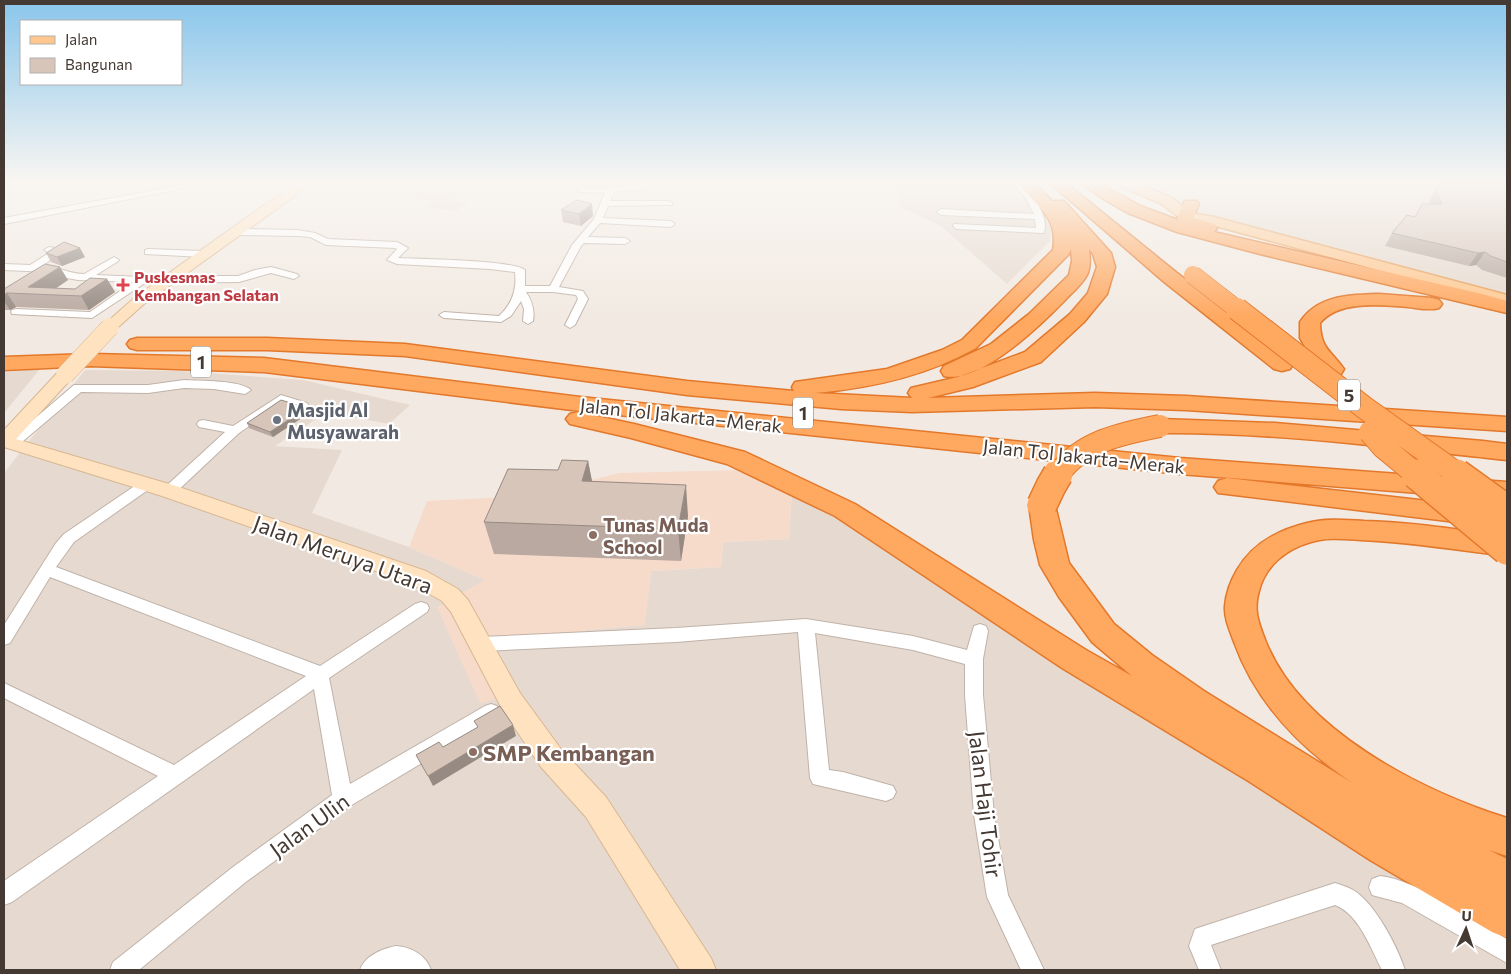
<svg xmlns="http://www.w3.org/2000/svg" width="1511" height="974" font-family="Commissioner,sans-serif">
<rect width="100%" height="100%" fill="#f2eae2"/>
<path fill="#e6dad0" d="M897,183H1025L1053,217L1050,241L1007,284L941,226L900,207Z
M1125,183H1507V300L1216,221Z
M40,369L4,413V372Z
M85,370L181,371L303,380L410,405L389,424L327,412L275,446L342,450L312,513L409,547L485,580L486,646L595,629L644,625L651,571L721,567L723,542L789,539L792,490L1347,841L1507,934V970H4V473Z"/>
<path fill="#f6dbcb" d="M742,470L792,490L789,539L723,542L721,567L651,571L645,625L595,629L487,646L513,696L480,703L437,607L485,580L409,547L427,501L506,497L551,490L619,473Z"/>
<path fill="#ecdccb" d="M403,183H475L451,200L468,203L457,211L427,207L435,201L385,195Z"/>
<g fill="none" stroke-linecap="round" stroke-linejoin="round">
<defs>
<path id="minor" d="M194,183H211L4,224V218Z
M647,183H660L641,189L614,192L610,201H669L673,203L672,205L608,206L603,218L671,221L675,224L671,227L600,223L588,237L625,238L630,241L625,244L584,243L581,246L559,287L583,291L588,299L575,325L570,328L565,325L578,299L576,295L553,292H526C532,301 535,310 533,321L528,324L523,321L524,309L521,301L511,316L501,322L444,318L439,315L444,312L499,316C512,304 517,290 515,272L490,269L397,264L387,260L397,249L395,248L326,245L310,237L298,236L235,235L231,232L235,229L298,230L315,233L328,239L397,242L408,248L398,258C419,259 513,260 525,270V286H550L572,245L594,219L605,193L581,192H578V188H606Z
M1013,183H1021C1033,195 1049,215 1044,233L957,229L953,226L954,224L1036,228L1035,219L941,215L937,212L941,209L1034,214L1026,198Z
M49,247L61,249L63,251L42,266C57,266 69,274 84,274L114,257L119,260L117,262L96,275L165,278L169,276H238L255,270L271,267L297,274L299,276L294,279L271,273L239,282L145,283L92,318L12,314L11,312L12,310L16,309L90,312L133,282L78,280L61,277L49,272L4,270V264L30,265L49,253L44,250Z
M148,249L204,251L209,254L204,257L145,254V250Z
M184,380C199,381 241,380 251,390L245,394L214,389L184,388L148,393L81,392L16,447H6L5,444L74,385H148Z
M281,395L307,403L309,406L303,410L283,403L239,433L174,494H164L162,491L164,488L225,432L199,427L197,424L199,421L203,420L233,426Z
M147,480L152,481L154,484L152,487L74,542L56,567L320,666L415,604L421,602L427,604L429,608L427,612L329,678L350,784L485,706L491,704L497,706L500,712L497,718L350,806L247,881L139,970H110L113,962L233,867L332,795L314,689L12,902L4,905V881L158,776L4,698V683L174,765L306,676L50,577L10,643L4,645V625L56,543L64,534L142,481Z
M806,619L913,636L967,650L974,626L980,624L986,626L988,631L983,659V695L994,815L1008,895L1044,970H1021L987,897L974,815L965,695V664L913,650L815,633L829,770L843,772L893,786L896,792L893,798L886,801L813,784L810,778L798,632L676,642L481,651L475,649L473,644L475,639L481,637L676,628Z
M1380,876C1420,881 1472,919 1507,939V963L1402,903L1372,895L1369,887L1372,879Z
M1335,883C1341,885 1348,887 1353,890C1375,903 1397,946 1405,970H1382C1371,949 1359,914 1335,905L1211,945L1221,970H1199L1189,946L1195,929Z
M396,946C411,947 426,955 431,970L396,969L360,970C365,956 381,949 396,946Z"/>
<path id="secondary" d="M299,183H313L144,304L115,330H105L102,327L105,324L134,298L267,203Z
M65,370L71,371L73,375L71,379L16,439L176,486L426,571L458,589L468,600L520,693L561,749L606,797L711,958L716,970H680L586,817L541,767L502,709L451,612L442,601L410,583L162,496L4,447V430L59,371Z"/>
<path id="primary" d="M1119,183H1136L1172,198L1191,213L1214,217L1507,295V305L1208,224L1181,219L1162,204L1120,186Z"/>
<path id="motorway" d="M1019,183H1035L1052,201H1064L1111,253L1115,267L1107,294L1084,322L1041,362L973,387L928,398L1095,393L1186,396L1507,417V431L1186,410L1095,407L912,412L841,409L687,395L405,356L267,350H137L130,348L127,344L130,340L137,338H267L405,344L687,381L794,391L792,387L795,382L887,369L942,350L962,340L1053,250C1059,215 1035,207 1019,183ZM1071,249L1072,261L1069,275L1029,314L991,344L944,366L941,371L944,376C980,385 1044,322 1067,298C1074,291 1082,284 1087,275C1091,267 1090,257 1089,249L1093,254L1097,267L1088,293L1070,314L1025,352L958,377L911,388L908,393L912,398L815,393C872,388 926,376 976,348L1068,255Z
M1050,183H1066L1177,273L1290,359L1293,364L1290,369L1282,371L1274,369L1163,281Z
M1081,183H1099L1140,206L1178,220L1177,218L1185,201H1197L1199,204L1193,218L1215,224L1217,228L1214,232L1482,294L1507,301V313L1260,254L1177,232L1128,213L1105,200Z
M1379,294L1432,298L1439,300L1442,304L1439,308C1429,311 1418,308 1408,307C1381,305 1339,300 1320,323C1321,350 1330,349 1344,369L1341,374L1333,376L1325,374L1312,359L1300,338V322C1318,295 1349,295 1379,294Z
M90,354L264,358L580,397L1180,458L1507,482V500L1180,474L580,411L264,372L90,366L4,370V357Z
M578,412L634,424L745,452L855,504L1086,650L1132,676L1092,642L1059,597L1040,565L1034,540L1029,505L1032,499L1042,496L1052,499L1055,505L1069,563L1114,624L1152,655L1204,691L1354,784C1301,749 1256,703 1234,642C1230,631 1224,618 1225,606C1226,594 1231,580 1237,570C1253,543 1278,530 1307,523C1326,518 1345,520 1364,521C1412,522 1460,530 1507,536V556C1458,550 1409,542 1360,540C1344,539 1327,537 1311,542C1286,549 1265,566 1259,591C1253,610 1259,624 1266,642C1301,730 1421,791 1507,818V856L1489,850L1507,859V938L1492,932L1370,860L1250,782L1062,668L835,516L727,464L631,438L570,424L566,419L570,414Z
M1160,419L1275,423L1483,441L1507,444V460C1392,448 1276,432 1160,433L1152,431L1148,426L1152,421Z
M1227,478L1472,506L1482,508L1486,515L1482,522L1472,524L1218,493L1214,487L1218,481Z"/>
</defs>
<use href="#minor" stroke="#c0b2a8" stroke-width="2"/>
<use href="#secondary" stroke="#d8b692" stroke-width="2"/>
<use href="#primary" stroke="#e89f5a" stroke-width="3"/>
<use href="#motorway" stroke="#e3782b" stroke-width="3"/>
<use href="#minor" fill="#fff" fill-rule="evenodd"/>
<use href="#secondary" fill="#ffe2bf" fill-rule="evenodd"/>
<use href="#primary" fill="#ffc78e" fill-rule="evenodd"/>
<use href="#motorway" fill="#ffa860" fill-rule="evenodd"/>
<defs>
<path id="secondary-bridge" d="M65,375L110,327"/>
<path id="motorway-bridge-far2" d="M1193,275L1238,310"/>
<path id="motorway-bridge-far1" d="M1237,309L1365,408L1459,475
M1370,432L1383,447L1417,475
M1058,475C1080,442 1123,433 1160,426"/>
<path id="motorway-bridge" d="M1416,474L1507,550
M1457,474L1507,510
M1042,505L1051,486L1058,474
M1475,508L1507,531"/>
</defs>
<use href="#secondary-bridge" stroke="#d8b692" stroke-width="19" stroke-linecap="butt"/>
<use href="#motorway-bridge-far2" stroke="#e3782b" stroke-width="19" stroke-linecap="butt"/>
<use href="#motorway-bridge-far1" stroke="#e3782b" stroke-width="24" stroke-linecap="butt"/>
<use href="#motorway-bridge" stroke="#e3782b" stroke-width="32" stroke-linecap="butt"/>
<use href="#secondary-bridge" stroke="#ffe2bf" stroke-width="18"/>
<use href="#motorway-bridge-far2" stroke="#ffa860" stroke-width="18"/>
<use href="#motorway-bridge-far1" stroke="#ffa860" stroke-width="22"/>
<use href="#motorway-bridge" stroke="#ffa860" stroke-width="29"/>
</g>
<path fill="#b9a9a0" d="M1507,183V278L1482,270L1476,265L1469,266L1385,246L1392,233L1415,217L1429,204L1430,199L1437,187Z
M561,210L593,216L581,226L563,222Z
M46,253L85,257L62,266L51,262Z
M107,279L115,292L89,310L16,307L10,310H4V289L68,280L56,288L75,289Z
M307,408L309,413L273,437L249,428L247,423Z
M588,461L592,481L688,516L681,561L494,554L484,522L558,470Z"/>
<path fill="#968a82" d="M592,204L593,216L581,226L579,214Z
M80,248L85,257L62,266L57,257Z
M1485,252L1476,265L1469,266L1478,253Z
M60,267L68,280L46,295L28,287Z
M107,279L115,292L89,310L81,296Z
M7,293L16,307L10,310L4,301V295Z
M307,408L309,413L273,437L270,432Z
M588,461L594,492L582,481Z
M686,485L688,516L681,561L678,529Z
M513,725L516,736L433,786L428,776Z"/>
<path fill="#d7c5ba" stroke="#968a82" d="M1440,183H1507V262L1491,256L1485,252L1478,253L1392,233L1407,215L1415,217L1422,204H1442L1436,192L1437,187Z
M577,200L592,204L579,214L561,210Z
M64,242L80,248L57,257L46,253Z
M45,264L60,267L28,287L75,289L90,278L107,279L81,296L7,293L4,295V289Z
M281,400L307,408L270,432L247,423Z
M562,460L588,461L582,481L686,485L678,529L484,522L508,469L558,470Z
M500,706L513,725L428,776L416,755L439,742L443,747L478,727L474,721Z"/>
<linearGradient id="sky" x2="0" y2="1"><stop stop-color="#89c6ec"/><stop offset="0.57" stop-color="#f9f6f2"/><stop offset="1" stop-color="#f9f6f2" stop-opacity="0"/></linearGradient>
<rect width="1511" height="319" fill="url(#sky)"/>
<path fill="#e0444e" stroke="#fff" stroke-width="2" d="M120.5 277.5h5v5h5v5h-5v5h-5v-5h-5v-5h5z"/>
<circle fill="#6b7280" stroke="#fff" stroke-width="2" cx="277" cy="420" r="5"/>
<g fill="#8d6e63" stroke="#fff" stroke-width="2">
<circle cx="593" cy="535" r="5"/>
<circle cx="473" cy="752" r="5"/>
</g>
<g text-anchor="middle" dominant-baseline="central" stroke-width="4.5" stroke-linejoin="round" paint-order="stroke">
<g font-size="16" font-weight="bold" fill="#be3a42" stroke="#fff" text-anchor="start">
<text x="134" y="276">Puskesmas<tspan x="134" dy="18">Kembangan Selatan</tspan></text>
</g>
<g fill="#fff" stroke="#7c7470" stroke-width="1">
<rect x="191" y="346.5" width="20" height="31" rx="4"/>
<rect x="1338" y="379.5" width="22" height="31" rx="4"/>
<rect x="793" y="397.5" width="20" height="31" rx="4"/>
</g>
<g font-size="18" font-weight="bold" fill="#443933">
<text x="201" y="362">1</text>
<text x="1349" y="395">5</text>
<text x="803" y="413">1</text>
</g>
<g font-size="19" font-weight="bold" fill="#5b616d" stroke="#fff" text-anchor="start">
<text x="287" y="409">Masjid Al<tspan x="287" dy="22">Musyawarah</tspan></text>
</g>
<g font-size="19" fill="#443933" stroke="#fff">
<text transform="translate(681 415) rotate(6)">Jalan Tol Jakarta–Merak</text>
<text transform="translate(1084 456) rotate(6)">Jalan Tol Jakarta–Merak</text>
</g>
<g font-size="19" font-weight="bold" fill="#785e54" stroke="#fff" text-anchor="start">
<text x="603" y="524">Tunas Muda<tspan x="603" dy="22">School</tspan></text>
</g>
<g font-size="22" fill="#443933" stroke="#fff">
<text transform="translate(343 554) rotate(20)">Jalan Meruya Utara</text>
<text transform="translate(986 804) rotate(83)">Jalan Haji Tohir</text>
<text transform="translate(309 825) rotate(-36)">Jalan Ulin</text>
</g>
<g font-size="22" font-weight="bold" fill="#785e54" stroke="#fff" text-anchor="start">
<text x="483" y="752">SMP Kembangan</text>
</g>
</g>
<rect width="1511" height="974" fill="none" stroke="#443933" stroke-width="10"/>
<rect x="20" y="20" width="162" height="65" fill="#ffffff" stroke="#b4b0ad"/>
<rect x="30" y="36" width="25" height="8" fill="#ffc78e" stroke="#b4b0ad"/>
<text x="65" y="45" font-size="15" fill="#443933">Jalan</text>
<rect x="30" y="58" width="25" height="15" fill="#d7c5ba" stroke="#b4b0ad"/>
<text x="65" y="70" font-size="15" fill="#443933">Bangunan</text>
<g transform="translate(1466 929) rotate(3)" stroke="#ffffff" stroke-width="4" paint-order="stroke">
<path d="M0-4L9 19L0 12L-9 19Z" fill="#443933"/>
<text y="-8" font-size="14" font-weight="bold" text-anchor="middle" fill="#443933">U</text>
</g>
</svg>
